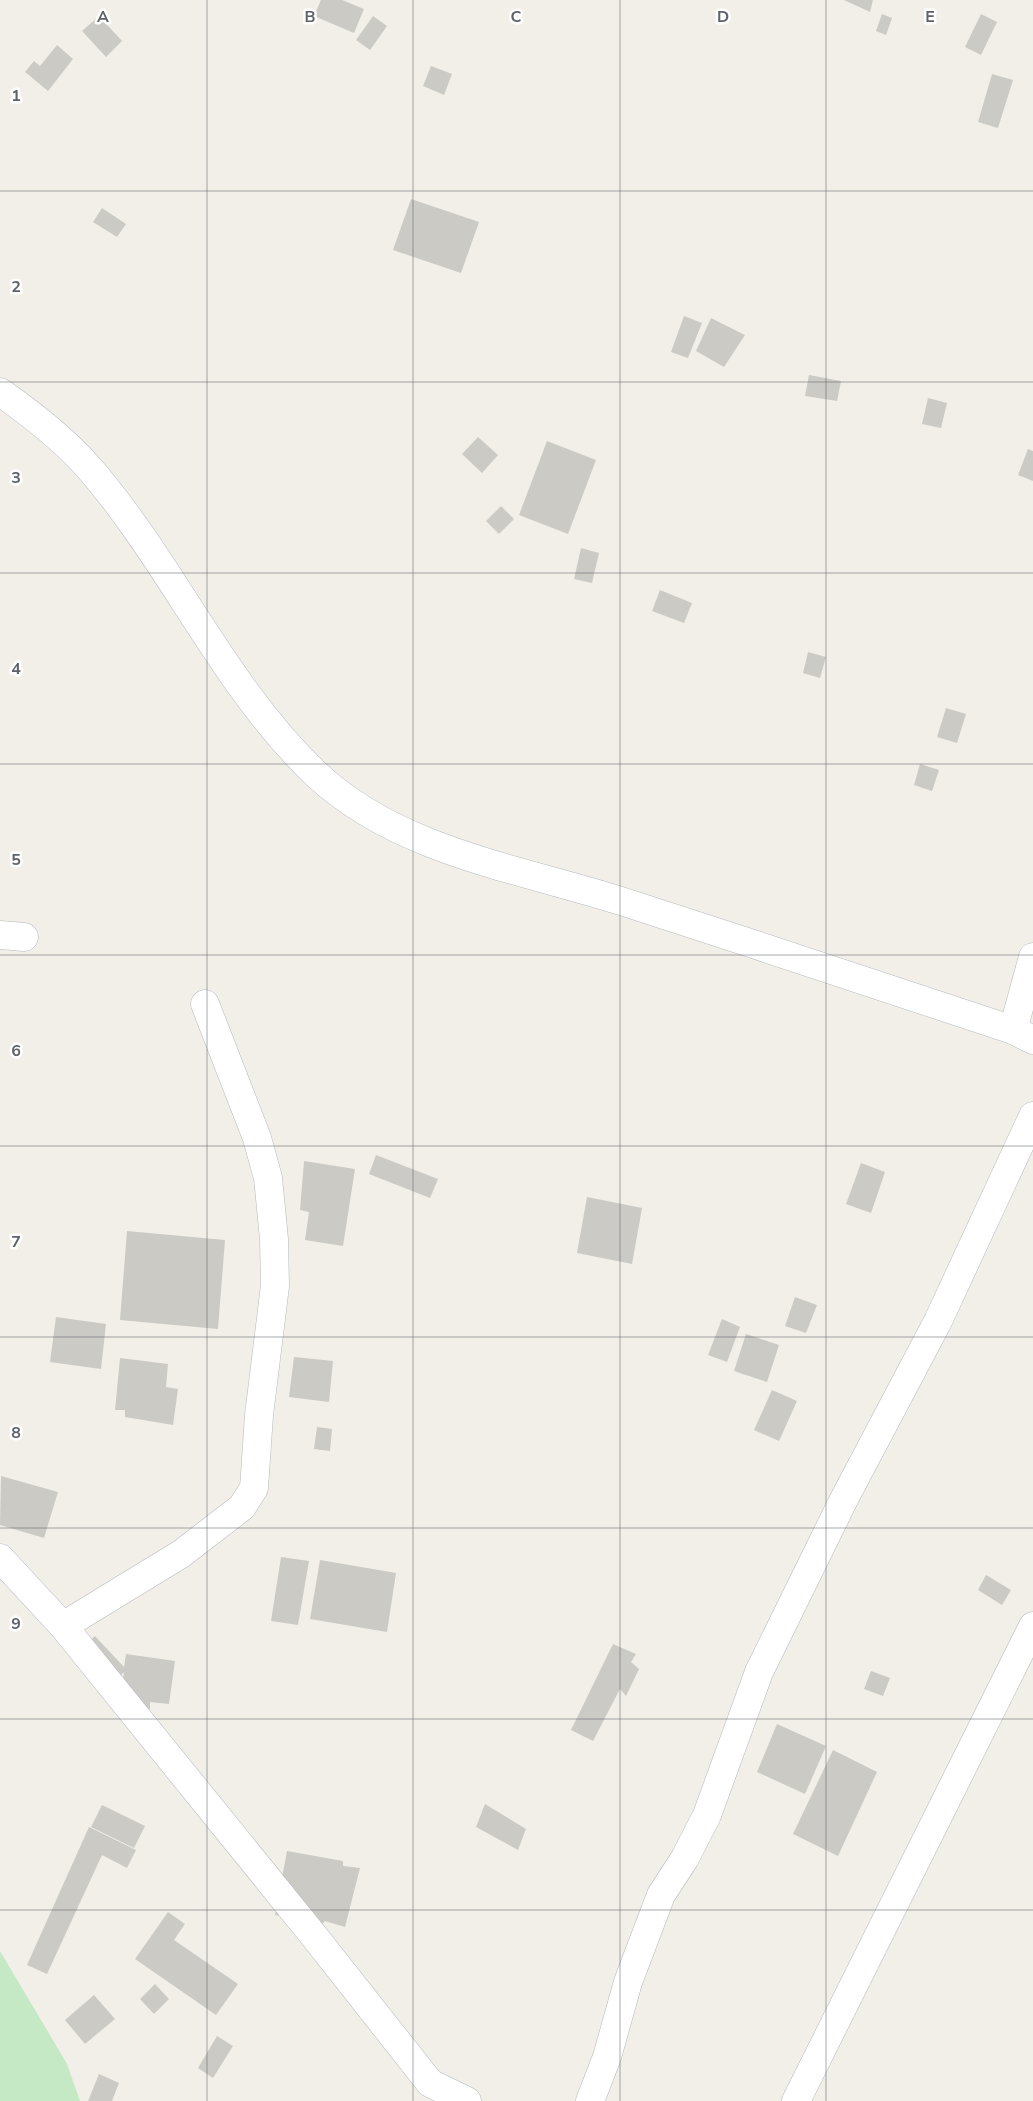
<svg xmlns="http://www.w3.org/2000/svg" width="1033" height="2101" font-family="'Nunito Sans',sans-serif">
<rect width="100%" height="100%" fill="#f1efe8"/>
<path fill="#c5e8c5" d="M0,1951L67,2064L80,2101H0Z"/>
<path fill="#cccac5" d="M321,0H342L364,9L354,33L314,16Z
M844,0H873L870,12Z
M882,14L892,18L886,35L876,31Z
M981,14L997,22L981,55L965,47Z
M99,16L122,41L106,57L82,31Z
M373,16L387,26L370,50L356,40Z
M57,45L73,59L48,91L25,72L34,61L40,66Z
M431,66L452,74L444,95L423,86Z
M992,74L1013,80L998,128L978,122Z
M411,199L479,222L461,273L393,250Z
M102,208L126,224L117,237L93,222Z
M684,316L702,323L688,358L671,352Z
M711,318L745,335L724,367L696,351Z
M809,375L841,381L837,401L805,396Z
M928,398L947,403L941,428L922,424Z
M478,437L498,455L482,473L462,454Z
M547,441L596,460L568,534L519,515Z
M1028,449L1033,451V481L1018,475Z
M501,506L514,519L499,534L486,521Z
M581,548L599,553L592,583L574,579Z
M660,590L692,603L684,623L652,611Z
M808,652L826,657L820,678L803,673Z
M946,708L966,714L957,743L937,737Z
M920,764L939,770L932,791L914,785Z
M376,1155L438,1179L430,1198L369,1174Z
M304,1161L355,1169L343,1246L305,1240L309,1212L300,1210Z
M861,1163L885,1172L871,1213L846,1204Z
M587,1197L642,1208L632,1264L577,1253Z
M127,1231L225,1240L218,1329L120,1320Z
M795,1297L817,1305L806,1333L785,1326Z
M56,1317L106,1324L101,1369L50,1362Z
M722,1319L740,1327L727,1362L708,1355Z
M746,1334L779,1345L767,1382L734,1371Z
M294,1357L333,1361L329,1402L289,1397Z
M120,1358L168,1364L166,1387L178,1389L173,1425L125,1417V1410H115Z
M772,1390L797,1401L779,1441L754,1430Z
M317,1427L332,1429L330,1451L314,1449Z
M1,1476L58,1492L44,1538L0,1525Z
M281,1557L309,1561L298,1625L271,1621Z
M320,1560L396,1573L387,1632L310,1619Z
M986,1575L1011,1590L1002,1605L978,1590Z
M95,1636L124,1667L126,1654L175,1661L169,1704L150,1702V1709L120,1704L124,1672L109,1687L76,1654Z
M613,1644L636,1654L631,1662L639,1669L626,1696L620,1689L593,1741L571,1730Z
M871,1671L890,1678L883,1696L864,1689Z
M777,1724L826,1746L805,1794L757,1772Z
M833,1750L877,1772L838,1856L793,1834Z
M485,1804L526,1829L518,1850L476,1827Z
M102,1805L145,1826L134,1848L91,1827Z
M89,1827L136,1850L127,1868L102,1855L47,1974L27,1965Z
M287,1851L343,1861V1866L360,1868L345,1927L325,1921L322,1924L275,1915Z
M168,1912L185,1924L174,1940L238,1984L216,2015L135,1959Z
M155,1984L169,1999L154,2014L140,1999Z
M94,1995L115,2019L85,2044L65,2020Z
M217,2036L233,2046L213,2078L198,2068Z
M99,2074L119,2083L112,2101H88Z"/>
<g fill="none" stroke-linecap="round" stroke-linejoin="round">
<defs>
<path id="street" d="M0,935L24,937
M1013,1030L1033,957
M0,1558L63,1626L314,1936L430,2083L467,2101
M63,1626L181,1554L242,1507L254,1488L259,1415L275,1286L274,1239L268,1178L257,1138L205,1004
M590,2101L607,2057L628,1982L661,1895L685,1858L707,1815L759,1672L843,1501L938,1321L1033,1116
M796,2101L1033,1626"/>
<path id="secondary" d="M0,392C33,415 64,439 90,469C173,565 224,687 317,775C399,851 517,868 621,901C752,943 882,987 1013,1030L1033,1040"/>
</defs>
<use href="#street" stroke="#b5b8bc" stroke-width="29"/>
<use href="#secondary" stroke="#b6babf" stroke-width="29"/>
<use href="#street" stroke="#fff" stroke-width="28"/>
<use href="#secondary" stroke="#fff" stroke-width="28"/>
</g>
<path fill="none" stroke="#5f6368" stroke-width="1" stroke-opacity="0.55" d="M207,0V2101M413,0V2101M620,0V2101M826,0V2101M0,191H1033M0,382H1033M0,573H1033M0,764H1033M0,955H1033M0,1146H1033M0,1337H1033M0,1528H1033M0,1719H1033M0,1910H1033"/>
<g font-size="16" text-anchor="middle" font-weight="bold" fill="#5f6368" stroke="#fff" stroke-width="5" stroke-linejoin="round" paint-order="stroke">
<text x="103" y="22">A</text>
<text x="310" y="22">B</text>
<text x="516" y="22">C</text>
<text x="723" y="22">D</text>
<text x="930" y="22">E</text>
<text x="16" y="101">1</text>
<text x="16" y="292">2</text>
<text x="16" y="483">3</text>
<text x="16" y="674">4</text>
<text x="16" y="865">5</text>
<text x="16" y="1056">6</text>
<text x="16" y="1247">7</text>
<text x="16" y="1438">8</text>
<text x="16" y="1629">9</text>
</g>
</svg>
